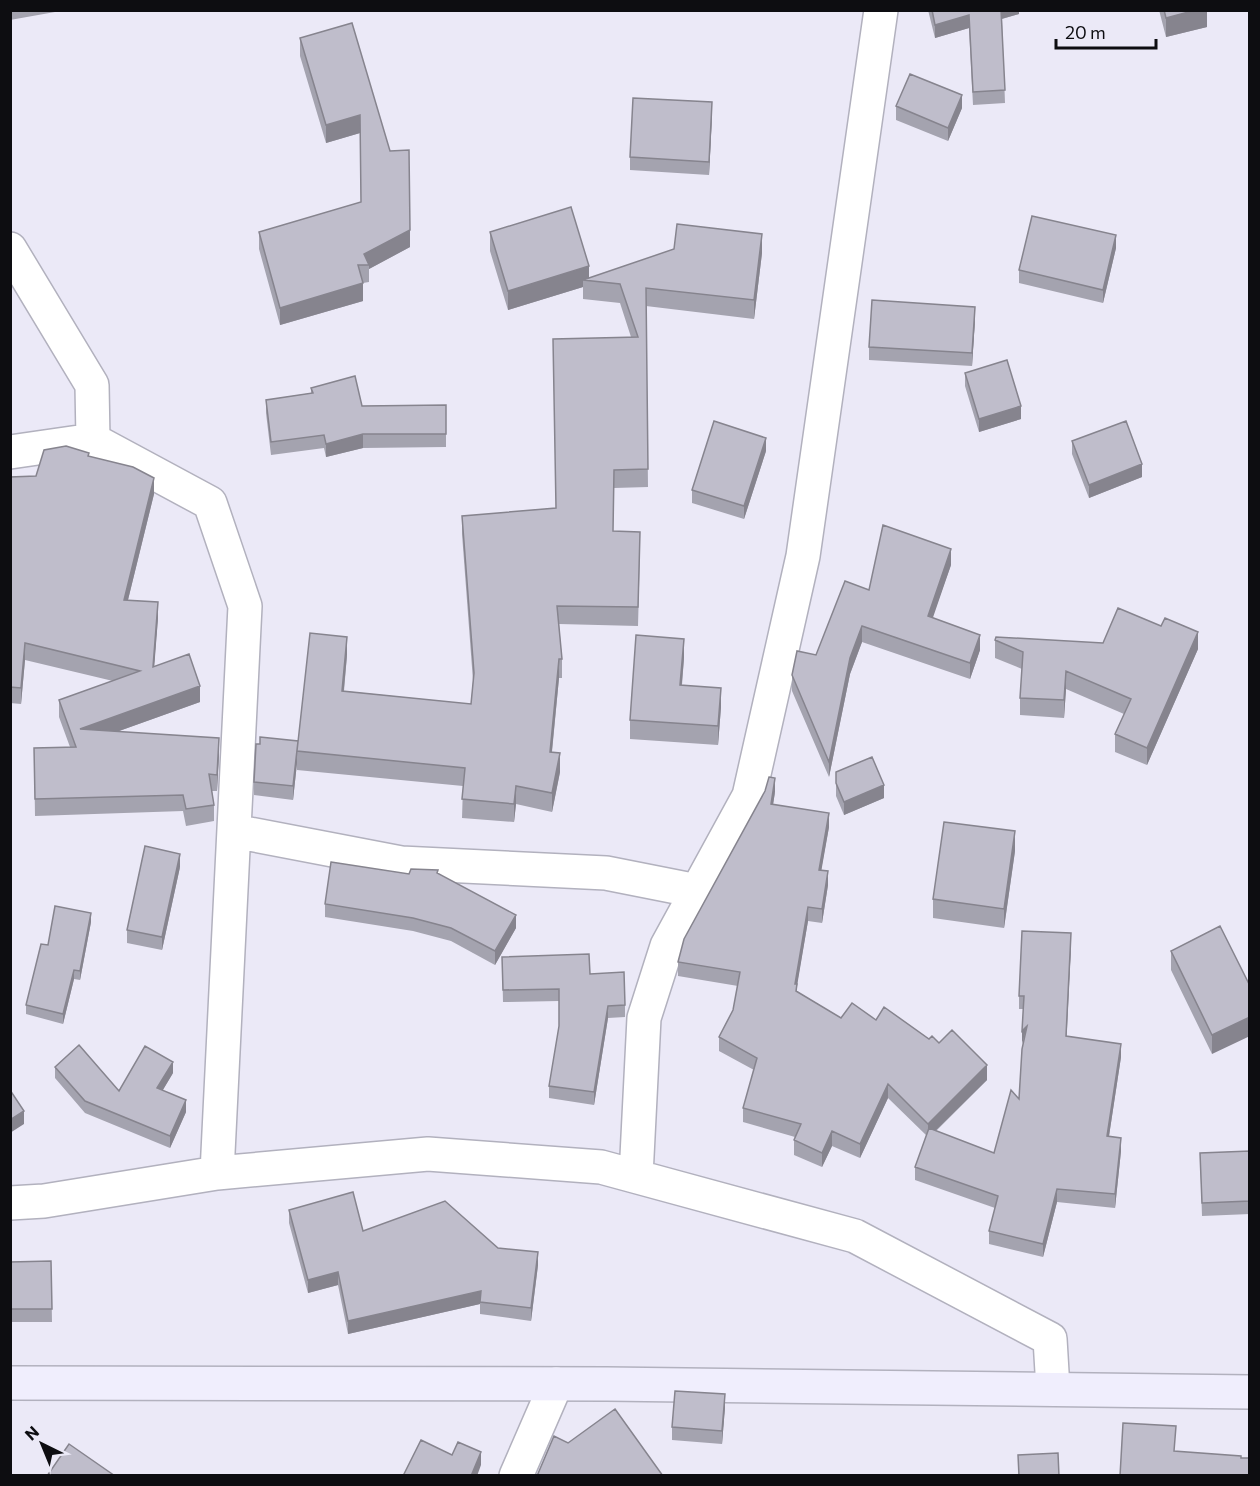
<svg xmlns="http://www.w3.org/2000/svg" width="1260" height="1486" font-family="Commissioner,sans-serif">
<rect width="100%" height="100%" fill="#ebe9f7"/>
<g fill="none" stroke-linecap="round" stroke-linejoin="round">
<defs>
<path id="street" d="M10,249L92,385L93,440L210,503L245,606L217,1173L428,1154L601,1167L855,1236L1050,1339L1053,1389
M10,452L93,440
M234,831L401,863L606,873L697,891
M636,1176L644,1018L667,946L749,796L803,556L881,10
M10,1203L44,1201L217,1173
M516,1476L556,1384"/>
<path id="secondary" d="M10,1383L607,1384L1250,1392"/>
</defs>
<use href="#street" stroke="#b2b1be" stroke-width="36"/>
<use href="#secondary" stroke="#b2b1be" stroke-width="36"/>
<use href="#street" stroke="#fff" stroke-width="33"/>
<use href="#secondary" stroke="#f0eefd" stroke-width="33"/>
</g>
<path fill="#a4a3af" d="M10,10H55V12L10,20Z
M928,10H1019V14L1002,19L1005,103L973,105L969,28L935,38Z
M1159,10H1207V27L1166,37Z
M352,23L410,247L369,269V282L363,283V301L280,325L259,249V232L361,202L360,133L326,143L300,56V38Z
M896,106L962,108L948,141L896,120Z
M712,115L709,175L630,170V157Z
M490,232L589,278L762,253L754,319L646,306L648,487L614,488L613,531L640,550L638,626L559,624L562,659V678H559L552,752L560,772L552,812L516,804L514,822L462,818L463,786L297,770V763L293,800L254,795V782L298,741L347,655L344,691L471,704L473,681L462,534V516L556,508L631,337L620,303L583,299V287L508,310L490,251Z
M1116,248L1103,303L1019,283V270Z
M975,320L972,366L869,360V347Z
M965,373L1021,419L979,432L965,386Z
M311,388L362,406L446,405V447L363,448L326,457L324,448L271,455L266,413V400L311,393Z
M1072,441L1142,477L1089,498L1072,454Z
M766,451L744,519L692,503V490Z
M89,456L154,494L128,600L158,618L154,666L200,702L119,731L219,754L217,791H212L214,805V821L186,826L183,811L35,816L34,748L70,747L59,717V700L113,681L25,660L21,704L10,703V477L36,476Z
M951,565L932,618L980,650L970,679L862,642L850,674L829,777L792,691V675L816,655L869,590Z
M995,640L1198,649L1147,765L1115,752V734L1124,714L1066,689L1064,718L1020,715V698L1022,669L995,658Z
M684,658L682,685L721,707L718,745L630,739V720Z
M836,772L884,798L844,815L836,796Z
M775,792L773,804L829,827L821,870L828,885L822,923L808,921L797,984V992L841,1018L876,1020L939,1043L987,1080L936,1131L994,1153L1019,1099L1023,1043V1009H1019V996L1071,946L1066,1036L1121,1057L1109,1136L1121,1151L1115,1208L1057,1202L1043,1257L989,1244V1231L995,1208L915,1180V1167L927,1136L888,1098L860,1158L832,1146L822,1167L794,1155V1140L795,1137L743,1122V1108L754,1070L719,1051V1037L733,1010L738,986L678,976V962Z
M1015,851L1004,928L933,918V899Z
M180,867L162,950L127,943V930Z
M438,873L516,928L495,965L451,941L413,931L325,917V904L409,874Z
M91,922L80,980L74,979L63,1024L26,1014V1005L48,945Z
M1220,926L1212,1054L1171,970V951Z
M502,957L590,974L625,1005V1017L608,1018L594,1105L549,1098V1086L559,1026V1001L503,1002Z
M55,1067L119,1091L173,1073L162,1091L186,1112L170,1148L85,1113L55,1078Z
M1250,1151V1214L1202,1216L1200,1153Z
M289,1210L363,1231L498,1248L538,1265L531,1321L480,1314V1304L348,1334L338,1285L308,1293L289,1223Z
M51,1261L52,1322H10V1262Z
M725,1407L722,1444L672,1440V1427Z"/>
<path fill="#86848e" d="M1001,10H1019V14L1001,19Z
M1196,10H1207V27L1166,37V18Z
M969,15V28L935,38V25Z
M962,95V108L948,141V128Z
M712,102V115L709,175V162Z
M360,115V133L326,143V125Z
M410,230V247L369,269V265L364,254Z
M762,234V253L754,319V300Z
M1116,235V248L1103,303V290Z
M589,266V281L583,280V287L508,310V291Z
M363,283V301L280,325V308Z
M975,307V320L972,366V353Z
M1021,406V419L979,432V419Z
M363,434V448L326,457V444Z
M766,438V451L744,519V506Z
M1142,464V477L1089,498V485Z
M154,478V494L124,616V600Z
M951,549V565L928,632V616Z
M158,602V618L153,683V667Z
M862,626V642L850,674L829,777V762L850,658Z
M1198,632V649L1147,765V748Z
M980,635V650L970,679V663Z
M347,637V655L342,709V691Z
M684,639V658L680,704V685Z
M25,643V660L21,704V688Z
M559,659V678L550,770V752Z
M1066,671V689L1064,718V700Z
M200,686V702L80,745V729Z
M721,688V707L718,745V726Z
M219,738V754L217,791V775Z
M297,751V763L293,800V786Z
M560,753V772L552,812V793Z
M775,778V792L771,818V804Z
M884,785V798L844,815V802Z
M516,786V804L514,822V804Z
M829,813V827L819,884V870Z
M1015,831V851L1004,928V909Z
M180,854V867L162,950V937Z
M828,871V885L822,923V909Z
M808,907V921L795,998V984Z
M91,913V922L80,980V971Z
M516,915V928L495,965V951Z
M1071,933V946L1066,1049V1036Z
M74,970V979L63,1024V1014Z
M608,1006V1018L594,1105V1092Z
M1250,1017V1036L1212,1054V1035Z
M1027,1026L1022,1044V1031Z
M1121,1044V1057L1107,1149V1136Z
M173,1062V1073L157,1100V1088Z
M987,1065V1080L928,1138V1124Z
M888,1084V1098L860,1158V1144Z
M186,1100V1112L170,1148V1136Z
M24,1111V1124L10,1133V1120Z
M832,1131V1146L822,1167V1153Z
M1121,1138V1151L1115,1208V1194Z
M1057,1189V1202L1043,1257V1244Z
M538,1252V1265L531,1321V1308Z
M338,1272V1285L308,1293V1280Z
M481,1291L480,1304L348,1334V1321Z
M725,1394V1407L722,1444V1431Z
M481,1452V1465L477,1476H471Z"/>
<path fill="#bfbdcb" stroke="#86848e" stroke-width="1.5" d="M932,10H1001L1005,90L973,92L969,15L935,25Z
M1164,10H1196L1166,18Z
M352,23L390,151L409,150L410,230L364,254L369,265H358L363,283L280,308L259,232L361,202L360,115L326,125L300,38Z
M910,74L962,95L948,128L896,106Z
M633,98L712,102L709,162L630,157Z
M571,207L589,266L508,291L490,232Z
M1032,216L1116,235L1103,290L1019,270Z
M677,224L762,234L754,300L646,288L648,469L614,470L613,531L640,532L638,607L557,606L562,659H559L550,752L560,753L552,793L516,786L514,804L462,799L465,768L297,751L310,633L347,637L342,691L471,704L474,673L462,516L556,508L553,339L638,337L620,284L583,280L674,249Z
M872,300L975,307L972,353L869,347Z
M1007,360L1021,406L979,419L965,373Z
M355,376L362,406L446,405V434H363L326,444L324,435L271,442L266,400L313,393L311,388Z
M714,421L766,438L744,506L692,490Z
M1126,421L1142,464L1089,485L1072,441Z
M66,446L89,453L88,456L133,467L154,478L124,600L158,602L153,667L189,654L200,686L80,729L219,738L217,775L209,774L214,805L186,809L183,795L35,799L34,748L76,747L59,700L140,671L25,643L21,688L10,687V477L36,476L44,450Z
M883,525L951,549L928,616L980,635L970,663L862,626L850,658L829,762L792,675L797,651L816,655L845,581L869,590Z
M1118,608L1161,626L1165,618L1198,632L1147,748L1115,734L1131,699L1066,671L1064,700L1020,698L1023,652L995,640L996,637L1103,643Z
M636,635L684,639L680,685L721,688L718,726L630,720Z
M260,737L298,741L293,786L254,782L256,744H260Z
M872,757L884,785L844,802L836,783V772Z
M769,777L775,778L771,804L829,813L819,870L828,871L822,909L808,907L795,984H797L796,991L841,1018L852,1003L876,1020L884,1007L929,1039L932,1036L939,1043L952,1030L987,1065L928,1124L888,1084L860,1144L832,1131L822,1153L794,1140L801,1124L743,1108L757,1058L719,1037L733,1010L740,972L678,962L684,939L765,791Z
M944,822L1015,831L1004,909L933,899Z
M145,846L180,854L162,937L127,930Z
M331,862L409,874L411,869L438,870L437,873L516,915L495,951L451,928L413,918L325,904Z
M55,906L91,913L80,971L74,970L63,1014L26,1005L41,944L48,945Z
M1220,926L1250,986V1017L1212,1035L1171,951Z
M1022,931L1071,933L1066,1036L1121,1044L1107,1136L1121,1138L1115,1194L1057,1189L1043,1244L989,1231L998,1196L915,1167L929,1128L994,1153L1011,1090L1019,1099L1022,1049L1027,1026L1022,1031L1024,996H1019Z
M589,954L590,974L624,972L625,1005L608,1006L594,1092L549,1086L559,1026V989L503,990L502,957Z
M79,1045L119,1091L145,1046L173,1062L157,1088L186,1100L170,1136L85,1101L55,1067Z
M10,1090L24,1111L10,1120Z
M1250,1151V1201L1202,1203L1200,1153Z
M353,1192L363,1231L445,1201L498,1248L538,1252L531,1308L480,1302L481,1291L348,1321L338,1272L308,1280L289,1210Z
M51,1261L52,1309H10V1262Z
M675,1391L725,1394L722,1431L672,1427Z
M615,1409L663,1476H537L554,1436L568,1443Z
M1123,1423L1176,1426L1174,1451L1241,1456V1458H1250V1476H1120Z
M421,1440L452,1455L458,1442L481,1452L471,1476H403Z
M69,1444L115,1476H47Z
M1058,1453L1059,1476H1019L1018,1455Z"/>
<rect width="1260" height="1486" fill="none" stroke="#0d0d11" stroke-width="24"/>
<g transform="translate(42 1444) rotate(317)" stroke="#ebe9f7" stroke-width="4.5" paint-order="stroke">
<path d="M0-4.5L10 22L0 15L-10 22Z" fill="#0d0d11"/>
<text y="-9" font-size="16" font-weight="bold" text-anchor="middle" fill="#0d0d11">N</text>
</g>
<path d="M1056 39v9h100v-9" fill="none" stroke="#0d0d11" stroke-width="3"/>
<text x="1065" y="39" font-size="18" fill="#0d0d11" stroke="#ebe9f7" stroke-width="4.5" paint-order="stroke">20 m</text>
</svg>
